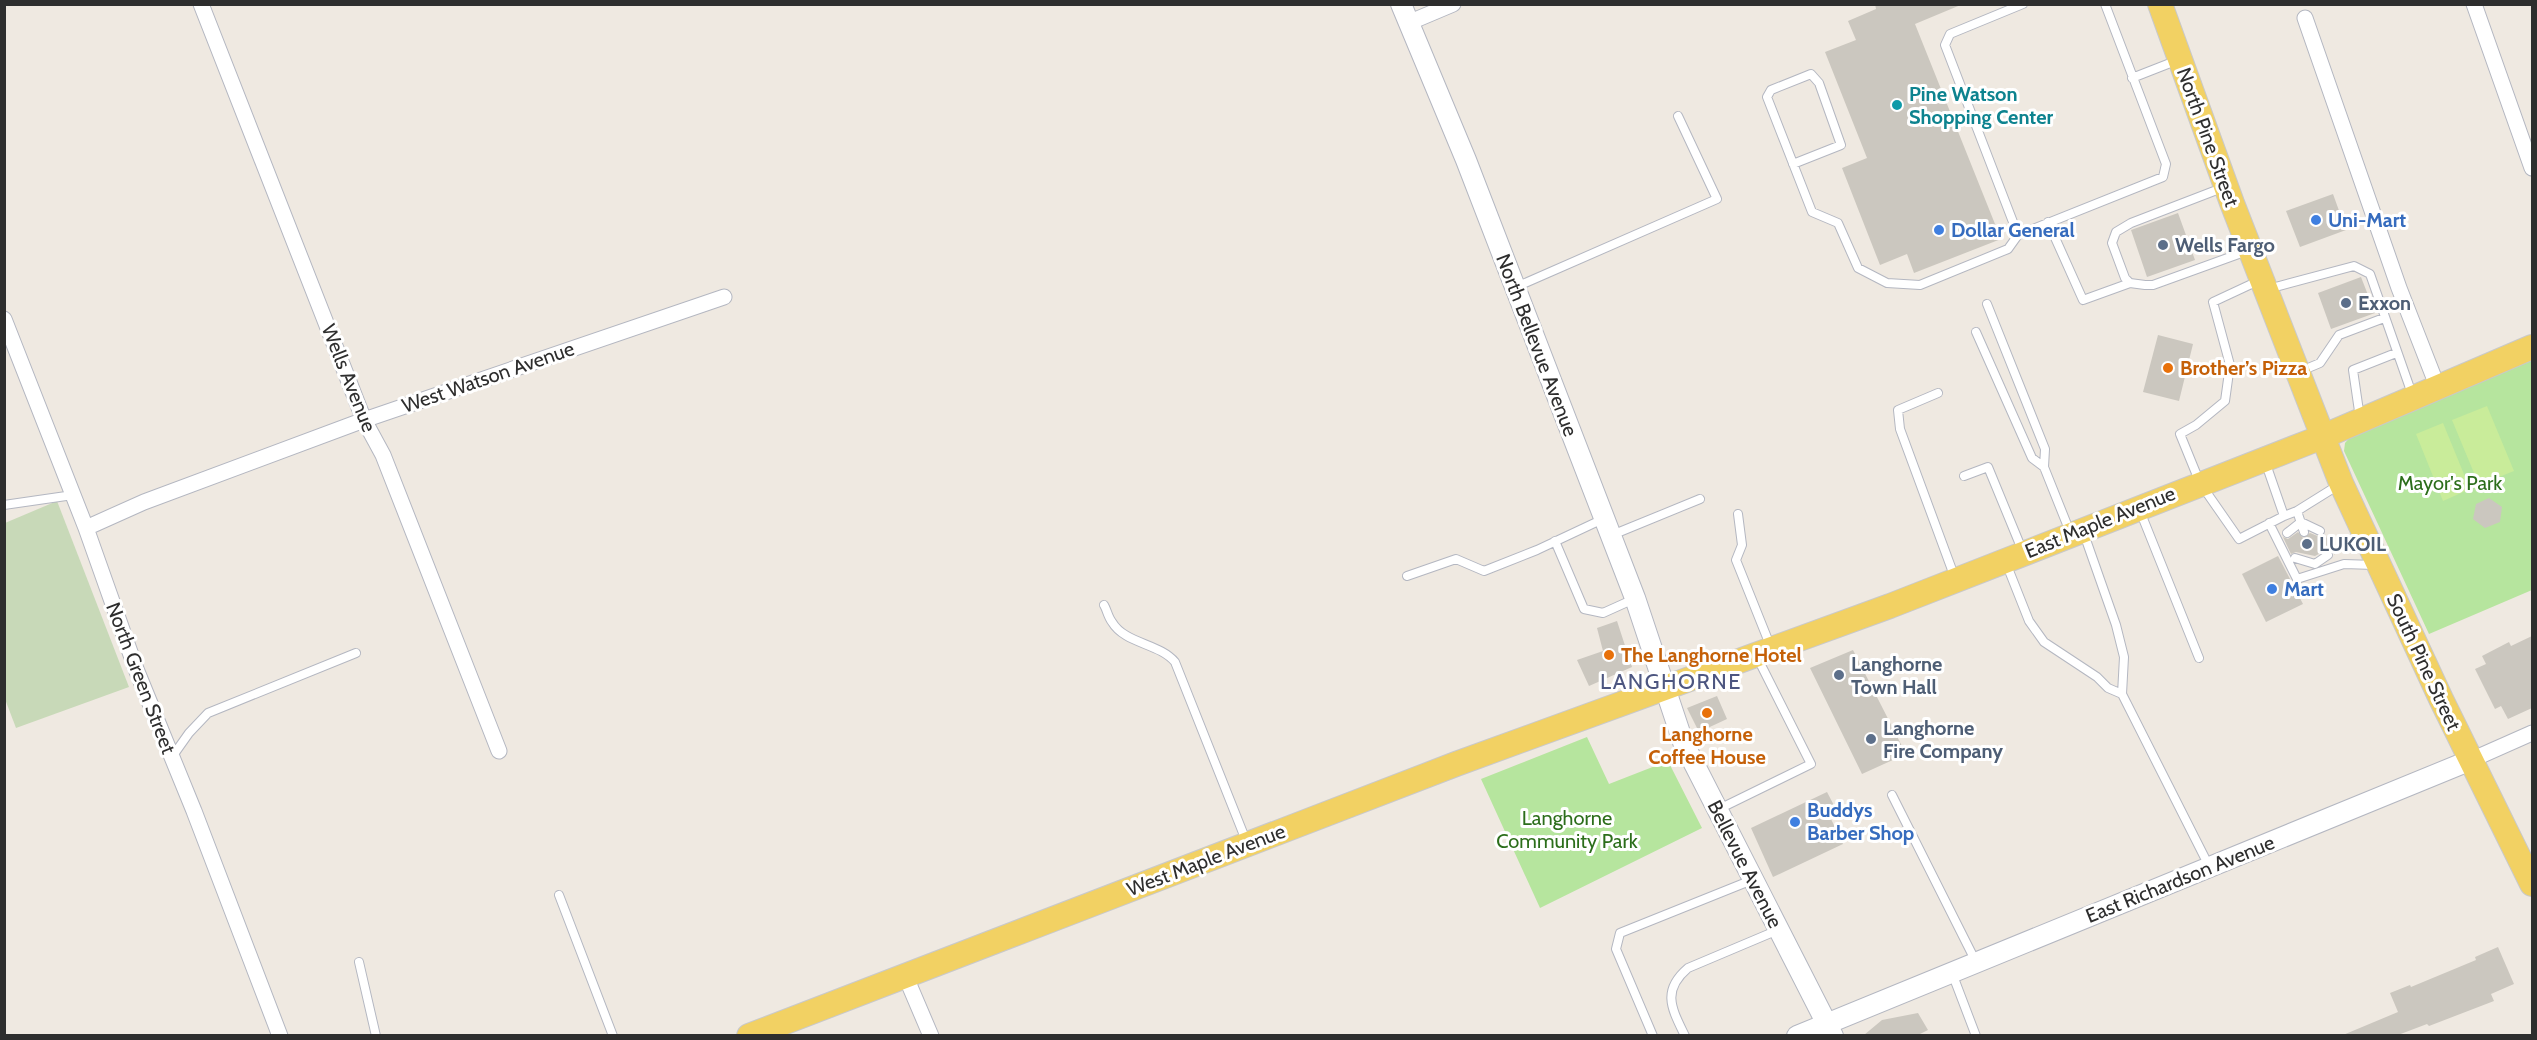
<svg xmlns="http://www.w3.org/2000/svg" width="2537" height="1040" font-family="Cabin,sans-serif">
<rect width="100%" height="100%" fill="#efe9e1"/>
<path fill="#b6e59e" d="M2532,360V590L2429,634L2344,451L2345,443L2352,435Z
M1587,737L1609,784L1668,761L1702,828L1540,908L1481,779Z"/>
<path fill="#c8d9b8" d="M57,501L129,687L16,728L5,699V523Z"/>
<path fill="#c9ec9a" d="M2487,406L2514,471L2479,485L2452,420Z
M2443,423L2470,489L2443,501L2416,434Z"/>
<path fill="#cbc7bf" d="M1875,4H1963L1915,24L2001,239L1914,273L1907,254L1880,265L1842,168L1867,158L1825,52L1856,40L1848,21L1876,9Z
M2333,194L2346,230L2300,247L2286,211Z
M2178,213L2195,260L2147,277L2131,230Z
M2361,277L2375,313L2331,329L2318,293Z
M2158,335L2193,344L2179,401L2143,392Z
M2489,498L2502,507L2500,522L2485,528L2473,519L2476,504Z
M2298,532L2303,538L2310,533L2320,537L2325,534L2335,555L2328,549L2315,556L2296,552L2291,554L2283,537L2288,539Z
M2278,556L2303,604L2266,622L2242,574Z
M1617,621L1632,667L1589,686L1577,660L1603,651L1597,628Z
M2532,636V708L2508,719L2501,706L2495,709L2475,669L2486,664L2482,656L2509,642L2511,646Z
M1853,650L1906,754L1862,774L1810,668Z
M1717,696L1727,719L1699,732L1687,708Z
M1827,792L1839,815L1831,819L1843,844L1773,877L1751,828Z
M2498,947L2514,984L2491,994L2494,1001L2429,1026L2427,1024L2398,1035H2343L2398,1012L2390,993L2410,985L2411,987L2476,960L2475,957Z
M1918,1013L1928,1030L1918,1035H1864L1882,1020Z"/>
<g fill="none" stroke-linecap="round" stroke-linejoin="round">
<defs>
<path id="service" d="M2023,4L1950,34L1945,45L2018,235L2163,177L2166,164L2105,4
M2132,78L2178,60
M1793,164L1841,145L1819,83L1811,74L1771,90L1767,97L1812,212L1838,223L1858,268L1887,283L1920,285L2008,249L2018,235
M2222,188L2131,223L2116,232L2112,243L2125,278L2130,283L2145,285H2153L2247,251
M2048,222L2083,300L2130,283
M2258,281L2213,302L2230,365L2225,401L2196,425L2180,434L2200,483L2239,539L2284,516L2266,464
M1516,287L1717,199L1678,116
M2268,289L2354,266L2370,274L2412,394
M1987,304L2045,449L2044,467L2070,532
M1976,332L2032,458L2044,467
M2301,371L2320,363L2339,335L2384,318
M1938,393L1898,410L1900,429L1955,578
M2360,418L2353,370L2396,353
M1964,476L1988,467L2023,552
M4,505L73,495
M2140,511L2199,658
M2297,511L2304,532
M1738,514L1742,545L1736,560L1770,645
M2284,516L2297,511L2337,486
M2269,523L2297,579L2344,564L2374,565
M2287,533L2301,522L2320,531
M2084,534L2116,625L2124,657L2122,694
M1612,535L1700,499
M1555,541L1584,609L1603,613L1634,599
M2295,558L2315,564L2328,555
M2006,563L2029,621L2044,642L2097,677L2108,688L2122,694L2209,866
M1407,576L1456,559L1484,571L1537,550L1603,519
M1104,605C1107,610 1108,617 1112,622C1125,644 1159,643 1175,662L1247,843
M172,757L189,733L208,713L356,653
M1892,795L1976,962
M1719,809L1811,764L1757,657
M559,895L613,1036
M359,962L376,1036
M1952,973L1976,1036
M1653,1036L1616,949L1620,933L1752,880
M1685,1036C1672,1009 1661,991 1688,968L1778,930"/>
<path id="minor" d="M201,4L364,420L383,455L499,751
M2474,4L2532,168
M2305,18L2399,288L2438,388
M1408,23L1453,4
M4,319L86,528L136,669L194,811L280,1036
M86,528L144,502L364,420L724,297
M2471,760L2532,733
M905,975L931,1036"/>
<path id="tertiary" d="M1401,4L1466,160L1635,598L1683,742L1833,1036
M1797,1036L2471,760"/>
<path id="primary" d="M2160,4L2232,203L2341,483L2441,699L2532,884
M749,1036L1456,764L1890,606L2322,437L2532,347"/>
</defs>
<use href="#service" stroke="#b4b7c1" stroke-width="10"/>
<use href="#minor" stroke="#b4b7c1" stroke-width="17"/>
<use href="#tertiary" stroke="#b4b7c1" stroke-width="22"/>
<use href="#primary" stroke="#c9c9c9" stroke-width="26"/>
<use href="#service" stroke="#fff" stroke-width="8"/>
<use href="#minor" stroke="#fff" stroke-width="15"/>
<use href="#tertiary" stroke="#fff" stroke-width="20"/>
<use href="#primary" stroke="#f2d163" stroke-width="24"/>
</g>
<circle fill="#0f9aa8" stroke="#fff" stroke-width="2" cx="1897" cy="105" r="6"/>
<g fill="#3f7fe0" stroke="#fff" stroke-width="2">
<circle cx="2316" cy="220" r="6"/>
<circle cx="1939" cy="230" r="6"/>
<circle cx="2272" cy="589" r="6"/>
<circle cx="1795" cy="822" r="6"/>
</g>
<g fill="#5c6f8a" stroke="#fff" stroke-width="2">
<circle cx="2163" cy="245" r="6"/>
<circle cx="2346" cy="303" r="6"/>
<circle cx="2307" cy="544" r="6"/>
<circle cx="1839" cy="675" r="6"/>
<circle cx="1871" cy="739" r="6"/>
</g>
<g fill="#e8710a" stroke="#fff" stroke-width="2">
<circle cx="2168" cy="368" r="6"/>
<circle cx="1609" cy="655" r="6"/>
<circle cx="1707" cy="713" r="6"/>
</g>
<g text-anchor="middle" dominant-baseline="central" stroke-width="6" stroke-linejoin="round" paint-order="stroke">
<g font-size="20" font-weight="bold" fill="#0d838f" stroke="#fff" text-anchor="start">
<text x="1909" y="94">Pine Watson<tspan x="1909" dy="23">Shopping Center</tspan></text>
</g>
<g font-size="20" fill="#2e2e2e" stroke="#fff">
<text transform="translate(2208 137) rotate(70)">North Pine Street</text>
<text transform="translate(1537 345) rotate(69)">North Bellevue Avenue</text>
<text transform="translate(488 377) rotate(-19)">West Watson Avenue</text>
<text transform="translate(349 378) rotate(68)">Wells Avenue</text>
<text transform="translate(2100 522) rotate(-22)">East Maple Avenue</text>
<text transform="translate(2424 662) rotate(65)">South Pine Street</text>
<text transform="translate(141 678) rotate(69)">North Green Street</text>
<text transform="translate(1206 860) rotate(-21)">West Maple Avenue</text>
<text transform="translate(1745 864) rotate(63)">Bellevue Avenue</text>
<text transform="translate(2180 879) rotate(-22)">East Richardson Avenue</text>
</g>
<g font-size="20" font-weight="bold" fill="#366cbe" stroke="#fff" text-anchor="start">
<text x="2328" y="220">Uni-Mart</text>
<text x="1951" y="230">Dollar General</text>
<text x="2284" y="589">Mart</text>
<text x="1807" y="810">Buddys<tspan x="1807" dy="23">Barber Shop</tspan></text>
</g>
<g font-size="20" font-weight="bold" fill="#4e5e75" stroke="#fff" text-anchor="start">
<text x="2175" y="245">Wells Fargo</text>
<text x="2358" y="303">Exxon</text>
<text x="2319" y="544">LUKOIL</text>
<text x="1851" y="664">Langhorne<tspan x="1851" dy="23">Town Hall</tspan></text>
<text x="1883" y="728">Langhorne<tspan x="1883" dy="23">Fire Company</tspan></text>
</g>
<g font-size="20" font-weight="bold" fill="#c56008" stroke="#fff" text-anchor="start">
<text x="2180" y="368">Brother’s Pizza</text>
<text x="1621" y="655">The Langhorne Hotel</text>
<text x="1707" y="734" text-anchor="middle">Langhorne<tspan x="1707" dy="23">Coffee House</tspan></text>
</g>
<g font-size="20" fill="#2c6e1b" stroke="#fff">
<text x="2450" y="483">Mayor's Park</text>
<text x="1567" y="818">Langhorne<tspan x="1567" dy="23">Community Park</tspan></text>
</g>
<g font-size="22" letter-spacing="1.5" fill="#4d5680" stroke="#fff">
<text x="1671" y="681">LANGHORNE</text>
</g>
</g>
<rect width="2537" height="1040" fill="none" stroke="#2e2e2e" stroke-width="12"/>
</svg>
